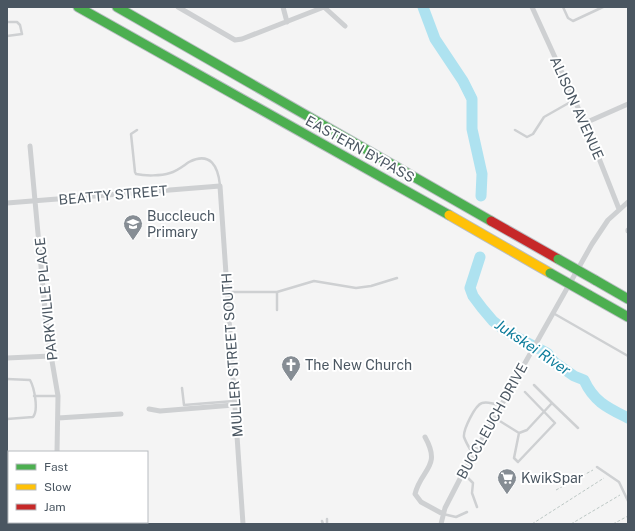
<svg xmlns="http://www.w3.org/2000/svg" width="635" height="531" font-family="'Public Sans',sans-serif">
<rect width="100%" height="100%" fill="#f4f4f4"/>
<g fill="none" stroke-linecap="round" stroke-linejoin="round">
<path stroke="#aee2f0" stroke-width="11" d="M423,7L435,39L463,81L472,99V129L482,174L481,196
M480,257L470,288L473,296L482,308L493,321L507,332L547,353L554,362L574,376L584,380C594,402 608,408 628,418"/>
<defs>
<path id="fast" d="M78,7L449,215
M117,7L491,221
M595,280L628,299
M589,295L628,317"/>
<path id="slow" d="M449,215L550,273"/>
<path id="jam" d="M491,221L558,259"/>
</defs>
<use href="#fast" stroke="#b9bec3" stroke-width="11"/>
<use href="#slow" stroke="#b9bec3" stroke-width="11"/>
<use href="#jam" stroke="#b9bec3" stroke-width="11"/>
<path stroke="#bcc7c4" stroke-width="1" stroke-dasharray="3 2" stroke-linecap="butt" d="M556,490L593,470
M532,524L604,478
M571,524L620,495
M613,524L628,516"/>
<path stroke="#ced0d2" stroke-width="2.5" d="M563,7L568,18L573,21L603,7
M7,22H17L20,25L22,34L7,36
M137,130L131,134L135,172L136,174C145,176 161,176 170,173C177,171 183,166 189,162C211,151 218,167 220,185
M515,130L527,137L533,134L544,117L574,100
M228,292H277L314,281L356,288L371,286L397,278
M277,292V310
M553,313L628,356
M7,379L30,380C34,387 39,410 33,417L7,419
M182,388L184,405L234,401
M34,396H57
M552,403L578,428
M495,418L519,433L527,430L552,403L534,385
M519,433L514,458L518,462L555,423L525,392
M473,454C470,449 466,443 464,437C463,430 475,405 482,403C488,401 495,404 501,406
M597,467L619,482L628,501
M463,473L473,483L472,493L477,507
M443,514L456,517L467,512
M327,519V524
M322,521L323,524"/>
<path stroke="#ced0d2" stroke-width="5" d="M178,7L235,40L242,39L324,7L345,26
M283,7L287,22
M532,7L585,123L619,209
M585,123L628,104
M30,146L47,332L58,396L57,452
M7,203L220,186L243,524
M628,230V231
M7,358L51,356
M149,409L160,411L234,405
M58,418L121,414
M425,437C442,467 421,469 415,494L421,502L443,514
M7,513H9
M60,522V524
M441,524L445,508L463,473L592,244L608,220L628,202"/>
<use href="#fast" stroke="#4caf50" stroke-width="9"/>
<use href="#slow" stroke="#ffc107" stroke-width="9"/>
<use href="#jam" stroke="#c62828" stroke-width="9"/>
<defs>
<path id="fast-bridge" d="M558,259L595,280
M550,273L589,295"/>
</defs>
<use href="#fast-bridge" stroke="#b9bec3" stroke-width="11" stroke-linecap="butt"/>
<use href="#fast-bridge" stroke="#4caf50" stroke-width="9"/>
</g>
<defs>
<symbol id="school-pin" viewBox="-11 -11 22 30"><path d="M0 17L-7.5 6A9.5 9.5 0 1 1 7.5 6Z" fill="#868d94" stroke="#fff"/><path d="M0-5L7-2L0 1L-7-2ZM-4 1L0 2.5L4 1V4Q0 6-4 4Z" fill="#fff"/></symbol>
<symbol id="church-pin" viewBox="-11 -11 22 30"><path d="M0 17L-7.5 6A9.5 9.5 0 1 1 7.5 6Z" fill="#868d94" stroke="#fff"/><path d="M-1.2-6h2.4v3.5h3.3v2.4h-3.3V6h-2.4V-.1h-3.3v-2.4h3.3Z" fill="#fff"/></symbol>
<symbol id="supermarket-pin" viewBox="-11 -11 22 30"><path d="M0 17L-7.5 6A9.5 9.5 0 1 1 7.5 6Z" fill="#868d94" stroke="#fff"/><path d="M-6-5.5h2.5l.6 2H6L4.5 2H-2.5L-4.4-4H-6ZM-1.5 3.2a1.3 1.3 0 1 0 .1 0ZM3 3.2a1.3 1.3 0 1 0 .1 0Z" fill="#fff"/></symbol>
</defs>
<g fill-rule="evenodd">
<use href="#school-pin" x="122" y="213" width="22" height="30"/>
<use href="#church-pin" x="280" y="354" width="22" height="30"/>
<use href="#supermarket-pin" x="496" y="467" width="22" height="30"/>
</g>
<g text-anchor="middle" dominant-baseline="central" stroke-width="4" stroke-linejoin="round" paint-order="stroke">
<g font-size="14" fill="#4a5661" stroke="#fff">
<text transform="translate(577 108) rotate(66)">ALISON AVENUE</text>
<text transform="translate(360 149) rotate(29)">EASTERN BYPASS</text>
<text transform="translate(113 195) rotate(-5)">BEATTY STREET</text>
<text transform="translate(46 299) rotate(-96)">PARKVILLE PLACE</text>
<text transform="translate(232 355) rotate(-94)">MULLER STREET SOUTH</text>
<text transform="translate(492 421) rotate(-61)">BUCCLEUCH DRIVE</text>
</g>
<g font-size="14" fill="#4a5661" stroke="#fff" text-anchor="start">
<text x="147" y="216">Buccleuch<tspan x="147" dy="16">Primary</tspan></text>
<text x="305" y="365">The New Church</text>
<text x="521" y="478">KwikSpar</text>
</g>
<g font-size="15" font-style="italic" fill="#0c7c9b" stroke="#fff">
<text transform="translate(533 347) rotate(34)">Jukskei River</text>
</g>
</g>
<rect width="635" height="531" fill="none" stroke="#4a5661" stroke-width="16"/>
<rect x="8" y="451" width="140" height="72" fill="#ffffff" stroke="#b7bbc0"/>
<rect x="16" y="464" width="20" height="6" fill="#4caf50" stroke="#b7bbc0"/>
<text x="44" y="471" font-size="12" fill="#4a5661">Fast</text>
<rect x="16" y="484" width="20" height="6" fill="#ffc107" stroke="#b7bbc0"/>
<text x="44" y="491" font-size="12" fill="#4a5661">Slow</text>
<rect x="16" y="504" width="20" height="6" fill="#c62828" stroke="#b7bbc0"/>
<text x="44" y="511" font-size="12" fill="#4a5661">Jam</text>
</svg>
